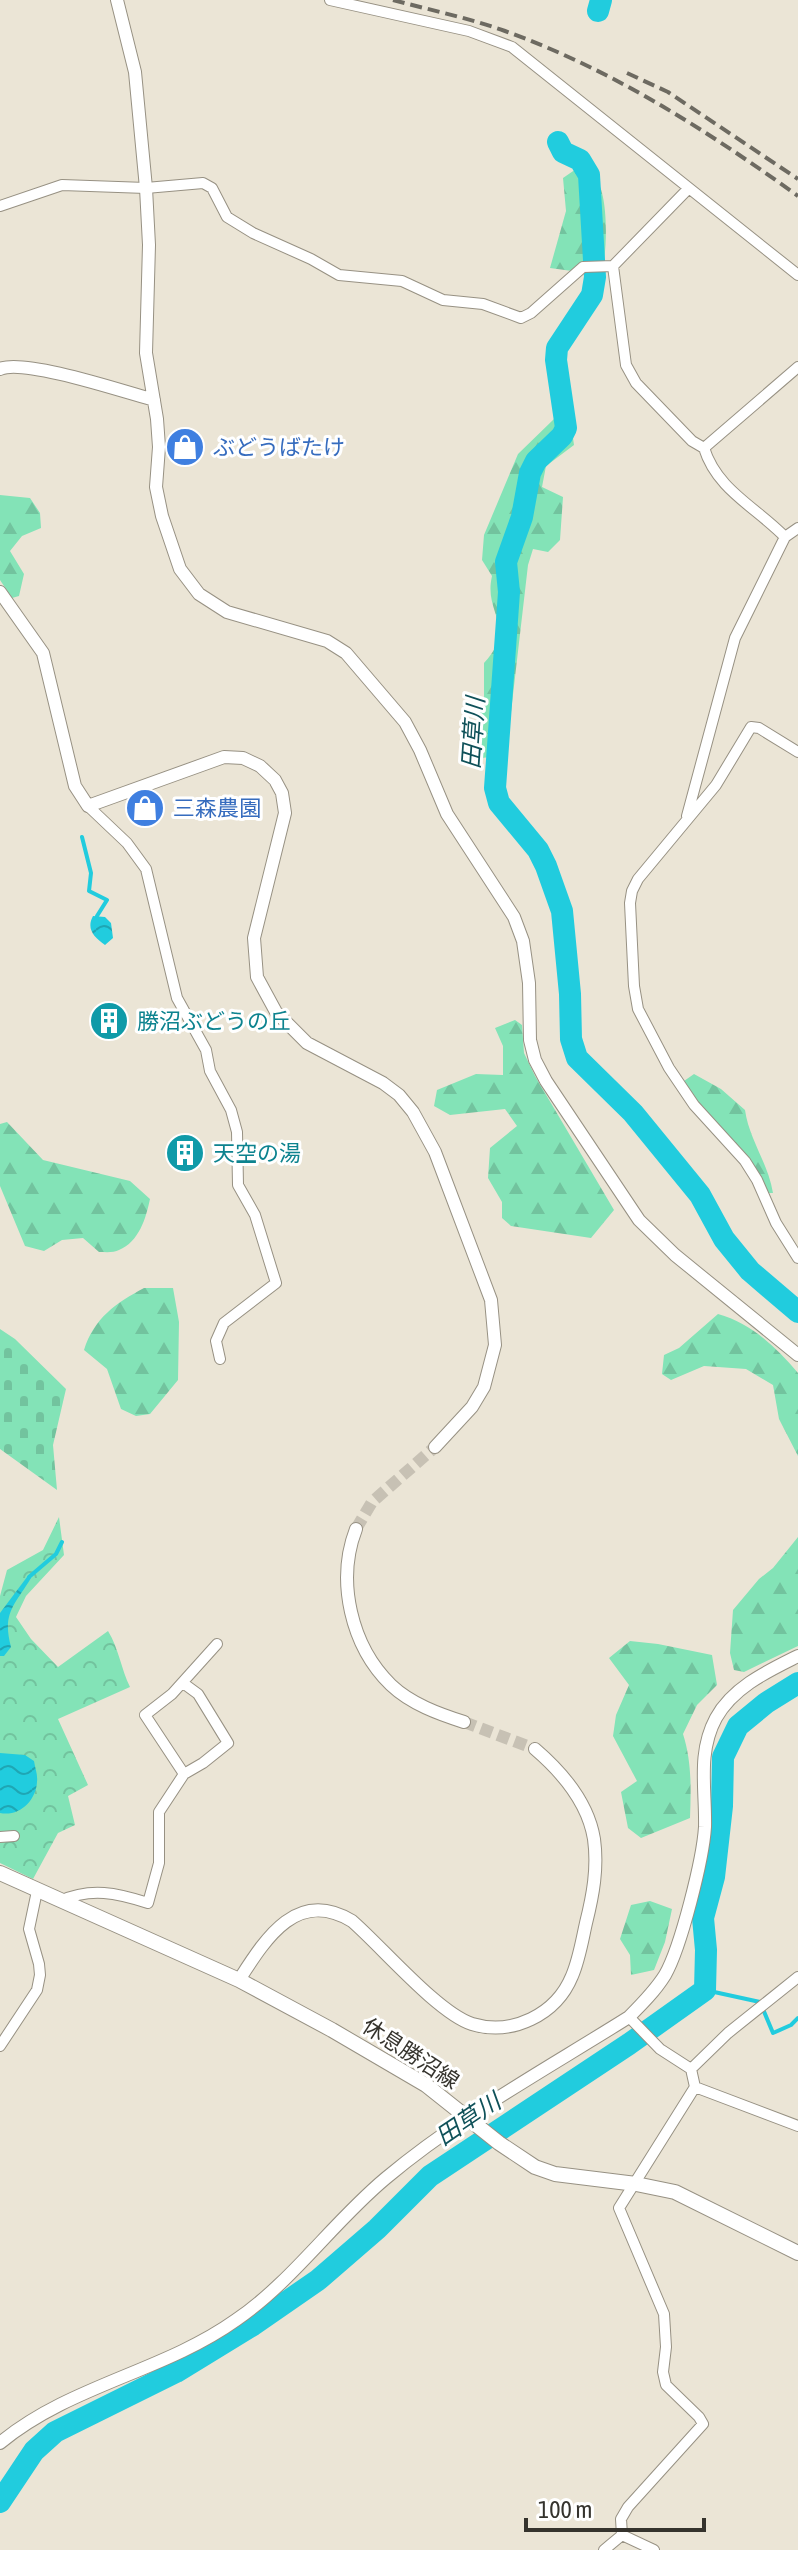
<svg xmlns="http://www.w3.org/2000/svg" width="798" height="2550" font-family="'Asap Condensed','Noto Sans JP',sans-serif">
<defs>
<pattern id="forest-firs" width="22" height="20" patternUnits="userSpaceOnUse" patternTransform="scale(2)"><rect width="22" height="20" fill="#83e3b7"/><path d="M5 1l3.5 6h-7zM16 11l3.5 6h-7z" fill="#72c39e"/></pattern>
<pattern id="cemetery-stones" width="16" height="16" patternUnits="userSpaceOnUse" patternTransform="scale(2)"><rect width="16" height="16" fill="#83e3b7"/><path d="M2 7V4a2 2 0 0 1 4 0v3zM10 15v-3a2 2 0 0 1 4 0v3z" fill="#72c39e"/></pattern>
<pattern id="park-crowns" width="20" height="18" patternUnits="userSpaceOnUse" patternTransform="scale(2)"><rect width="20" height="18" fill="#83e3b7"/><path d="M2 6a3 3 0 1 1 6 0M12 15a3 3 0 1 1 6 0" fill="none" stroke="#72c39e"/></pattern>
<pattern id="water-waves" width="16" height="10" patternUnits="userSpaceOnUse" patternTransform="scale(2)"><rect width="16" height="10" fill="#21ccde"/><path d="M0 5q4-4 8 0t8 0" fill="none" stroke="#1ea6b4"/></pattern>
</defs>
<rect width="100%" height="100%" fill="#ebe5d6"/>
<path fill="url(#forest-firs)" d="M579,167C584,171 591,174 595,178C608,192 607,241 604,260L583,261L572,271L550,268L566,211L563,178Z
M554,419L571,424L574,445L546,466L542,487L563,497L560,540L548,552L533,549L528,565L506,755L482,758L473,735L484,698V663C518,626 483,614 492,576L482,560L484,535L518,454Z
M0,495L30,498L40,513L41,528L22,536L10,551L24,574L19,596L12,598L0,580Z
M515,1020L522,1025L524,1053L535,1076L614,1210L591,1238L511,1226L502,1218V1202L488,1178L490,1148L517,1126L505,1109L450,1115L434,1106L437,1090L476,1074L503,1075V1046L495,1028Z
M694,1074L721,1089L745,1110C749,1139 768,1163 773,1193H767L751,1160L699,1103L684,1081Z
M7,1122L43,1160L130,1181L150,1199C146,1218 139,1242 119,1250C114,1253 105,1252 99,1252L83,1238L62,1240L44,1251L25,1246L0,1186V1124Z
M144,1288H173L179,1322L178,1380L150,1414L136,1416L121,1409L107,1369L84,1350C94,1318 116,1303 144,1288Z
M718,1314C751,1323 776,1347 798,1373V1456L779,1419L773,1385L746,1369L704,1366L671,1380L662,1374L664,1355L679,1348Z
M798,1537V1646L744,1672L734,1670L730,1653L733,1610L759,1579L773,1568Z
M630,1641L658,1644L712,1655L717,1685L697,1705L683,1734C692,1762 691,1790 690,1818L641,1838L628,1828L621,1792L637,1781L613,1736L616,1715L629,1685L609,1658Z
M650,1901L672,1909L665,1942L654,1970L631,1975L630,1955L620,1939L631,1905Z"/>
<path fill="url(#cemetery-stones)" d="M0,1329L15,1339L66,1389L53,1445L57,1490L0,1449Z"/>
<path fill="url(#park-crowns)" d="M59,1517L64,1555L26,1596L16,1617L31,1639L58,1667L108,1631C119,1649 121,1669 130,1687L58,1719L88,1785L68,1796L75,1825L58,1833L33,1879L0,1863V1596L7,1570L43,1550Z"/>
<path fill="url(#water-waves)" d="M93,916L105,917L111,923L113,938L105,945C94,937 86,929 93,916Z
M27,1577L31,1578C14,1606 2,1613 11,1647L4,1656H0V1613Z
M0,1753L25,1755L34,1761C35,1768 38,1775 37,1782C36,1801 19,1817 0,1813Z"/>
<g fill="none" stroke-linecap="round" stroke-linejoin="round">
<path stroke="#21ccde" stroke-width="4" d="M82,837L91,873L89,891L107,900L97,916
M29,1577L56,1554L62,1542
M705,1990L760,2002L773,2033L791,2025L798,2018"/>
<path stroke="#21ccde" stroke-width="22" d="M598,11L601,0
M558,142L563,152L580,160L589,175L595,277L592,295L557,348L556,360L566,428L562,436L536,461L530,473L522,517L506,562L509,592L495,788L499,803L538,850L546,866L562,911L570,994L571,1039L577,1058L633,1113L700,1195L724,1239L750,1271L798,1312
M0,2502L34,2451L55,2432L176,2372L253,2325L318,2280L377,2229L430,2176L629,2044L705,1990L706,1950L703,1918L714,1877L722,1806L723,1757L738,1726L766,1703L798,1683"/>
<path stroke="#c7c1b4" stroke-width="12" stroke-dasharray="12 6" stroke-linecap="butt" d="M356,1529L372,1502L435,1447
M464,1722L535,1749"/>
<defs>
<path id="minor" d="M330,0L469,31L512,47L798,275
M0,206L62,185L146,188L203,183L212,188L227,217L253,233L311,259L339,275L402,281L443,300L483,304L521,318L531,313L583,267L613,266L688,189
M613,266L626,365L636,383L692,441L704,448
M785,537L798,528
M798,752L759,728L751,727L716,785L638,879L632,891L630,903L634,986L638,1009L669,1068L694,1105L745,1161L757,1180L776,1223L798,1258
M88,806L127,843L146,869L177,998L206,1050L210,1071L231,1110L237,1132L238,1185L255,1215L276,1283L224,1323L216,1341L220,1359
M687,816L735,638L785,537C756,507 717,490 704,448L798,367
M183,1683L198,1694L228,1743L203,1763L184,1774
M0,1837L14,1836
M60,1901C91,1887 117,1893 148,1903L159,1863V1812L184,1774L145,1715L172,1694L217,1644
M0,2046L37,1990L40,1975L39,1964L29,1929L37,1891
M691,2069L728,2033L798,1977
M695,2087L798,2126
M622,2535L621,2519L628,2507L703,2424L699,2417L666,2385L663,2372L666,2347L664,2314L619,2208L695,2087L691,2069L660,2049L629,2017
M622,2535L654,2550
M604,2550L622,2535"/>
<path id="tertiary" d="M117,0L135,72L146,188L149,245L146,353L157,419L159,447L156,487L162,516L180,569L199,594L227,612L327,641L346,653L405,722L420,750L447,814L514,917L523,941L529,983L530,1040L535,1060L546,1081L639,1220L675,1255L798,1355
M0,369C23,358 125,392 154,400
M0,592L43,653L75,786L88,806L224,757L243,758L260,766L275,780L282,793L285,813L254,938L257,977L276,1012L307,1043L383,1083L399,1095L413,1112L435,1152L491,1300L495,1345L484,1387L472,1407L435,1447
M356,1529C336,1581 351,1646 391,1685C411,1704 439,1714 464,1722
M239,1980C266,1938 297,1888 352,1921C382,1947 438,2013 472,2024C512,2036 556,2015 572,1976C579,1960 582,1941 586,1923C593,1895 598,1868 594,1839C588,1802 563,1773 535,1749
M0,2443C70,2385 163,2372 236,2320C293,2281 333,2222 386,2178C460,2116 548,2068 629,2017C642,2004 655,1991 665,1975C681,1947 703,1859 705,1827C706,1790 697,1753 716,1718C733,1687 768,1671 798,1656"/>
<path id="secondary" d="M0,1873L239,1980L332,2030L426,2085L499,2143L535,2167L555,2174L636,2184L675,2192L798,2253"/>
</defs>
<use href="#minor" stroke="#979183" stroke-width="12"/>
<use href="#tertiary" stroke="#979183" stroke-width="14"/>
<use href="#secondary" stroke="#979183" stroke-width="16"/>
<use href="#minor" stroke="#fff" stroke-width="10"/>
<use href="#tertiary" stroke="#fff" stroke-width="12"/>
<use href="#secondary" stroke="#fff" stroke-width="14"/>
<path stroke="#6d6a61" stroke-width="4" stroke-dasharray="12 6" stroke-linecap="butt" d="M393,0C430,10 469,18 505,31C613,70 706,130 798,196
M627,73L668,92L798,179"/>
</g>
<defs>
<symbol id="shop-disc" viewBox="-11 -11 22 22"><circle r="9.5" fill="#3f7fe0" stroke="#fff"/><path d="M-5-2.5h2.3a2.7 3.5 0 0 1 5.4 0H5L5.5 6h-11ZM-1.5-2.5h3a1.5 2.3 0 0 0-3 0Z" fill="#fff"/></symbol>
<symbol id="building-disc" viewBox="-11 -11 22 22"><circle r="9.5" fill="#0f9aa8" stroke="#fff"/><path d="M-4-6H4V6H1V3H-1V6H-4ZM-2.5-4.3h1.7v1.8h-1.7ZM.8-4.3h1.7v1.8H.8ZM-2.5-1h1.7V.8h-1.7ZM.8-1h1.7V.8H.8Z" fill="#fff"/></symbol>
</defs>
<g fill-rule="evenodd">
<use href="#shop-disc" x="163" y="425" width="44" height="44"/>
<use href="#shop-disc" x="123" y="786" width="44" height="44"/>
<use href="#building-disc" x="87" y="999" width="44" height="44"/>
<use href="#building-disc" x="163" y="1131" width="44" height="44"/>
</g>
<g text-anchor="middle" dominant-baseline="central" stroke-width="6" stroke-linejoin="round" paint-order="stroke">
<g font-size="22" fill="#366cbe" stroke="#fff" text-anchor="start">
<text x="213" y="447">ぶどうばたけ</text>
<text x="173" y="808">三森農園</text>
</g>
<g font-size="22" fill="#0d838f" stroke="#fff" text-anchor="start">
<text x="137" y="1021">勝沼ぶどうの丘</text>
<text x="213" y="1153">天空の湯</text>
</g>
<g font-size="22" fill="#35332d" stroke="#fff">
<text transform="translate(411 2053) rotate(33)">休息勝沼線</text>
</g>
<g font-size="24" font-style="italic" fill="#0f5159" stroke="#fff">
<text transform="translate(473 733) rotate(-86)">田草川</text>
<text transform="translate(468 2119) rotate(-34)">田草川</text>
</g>
</g>
<path d="M526 2518v12h178v-12" fill="none" stroke="#35332d" stroke-width="4"/>
<text x="538" y="2518" font-size="24" fill="#35332d" stroke="#ffffff" stroke-width="6" paint-order="stroke">100 m</text>
</svg>
